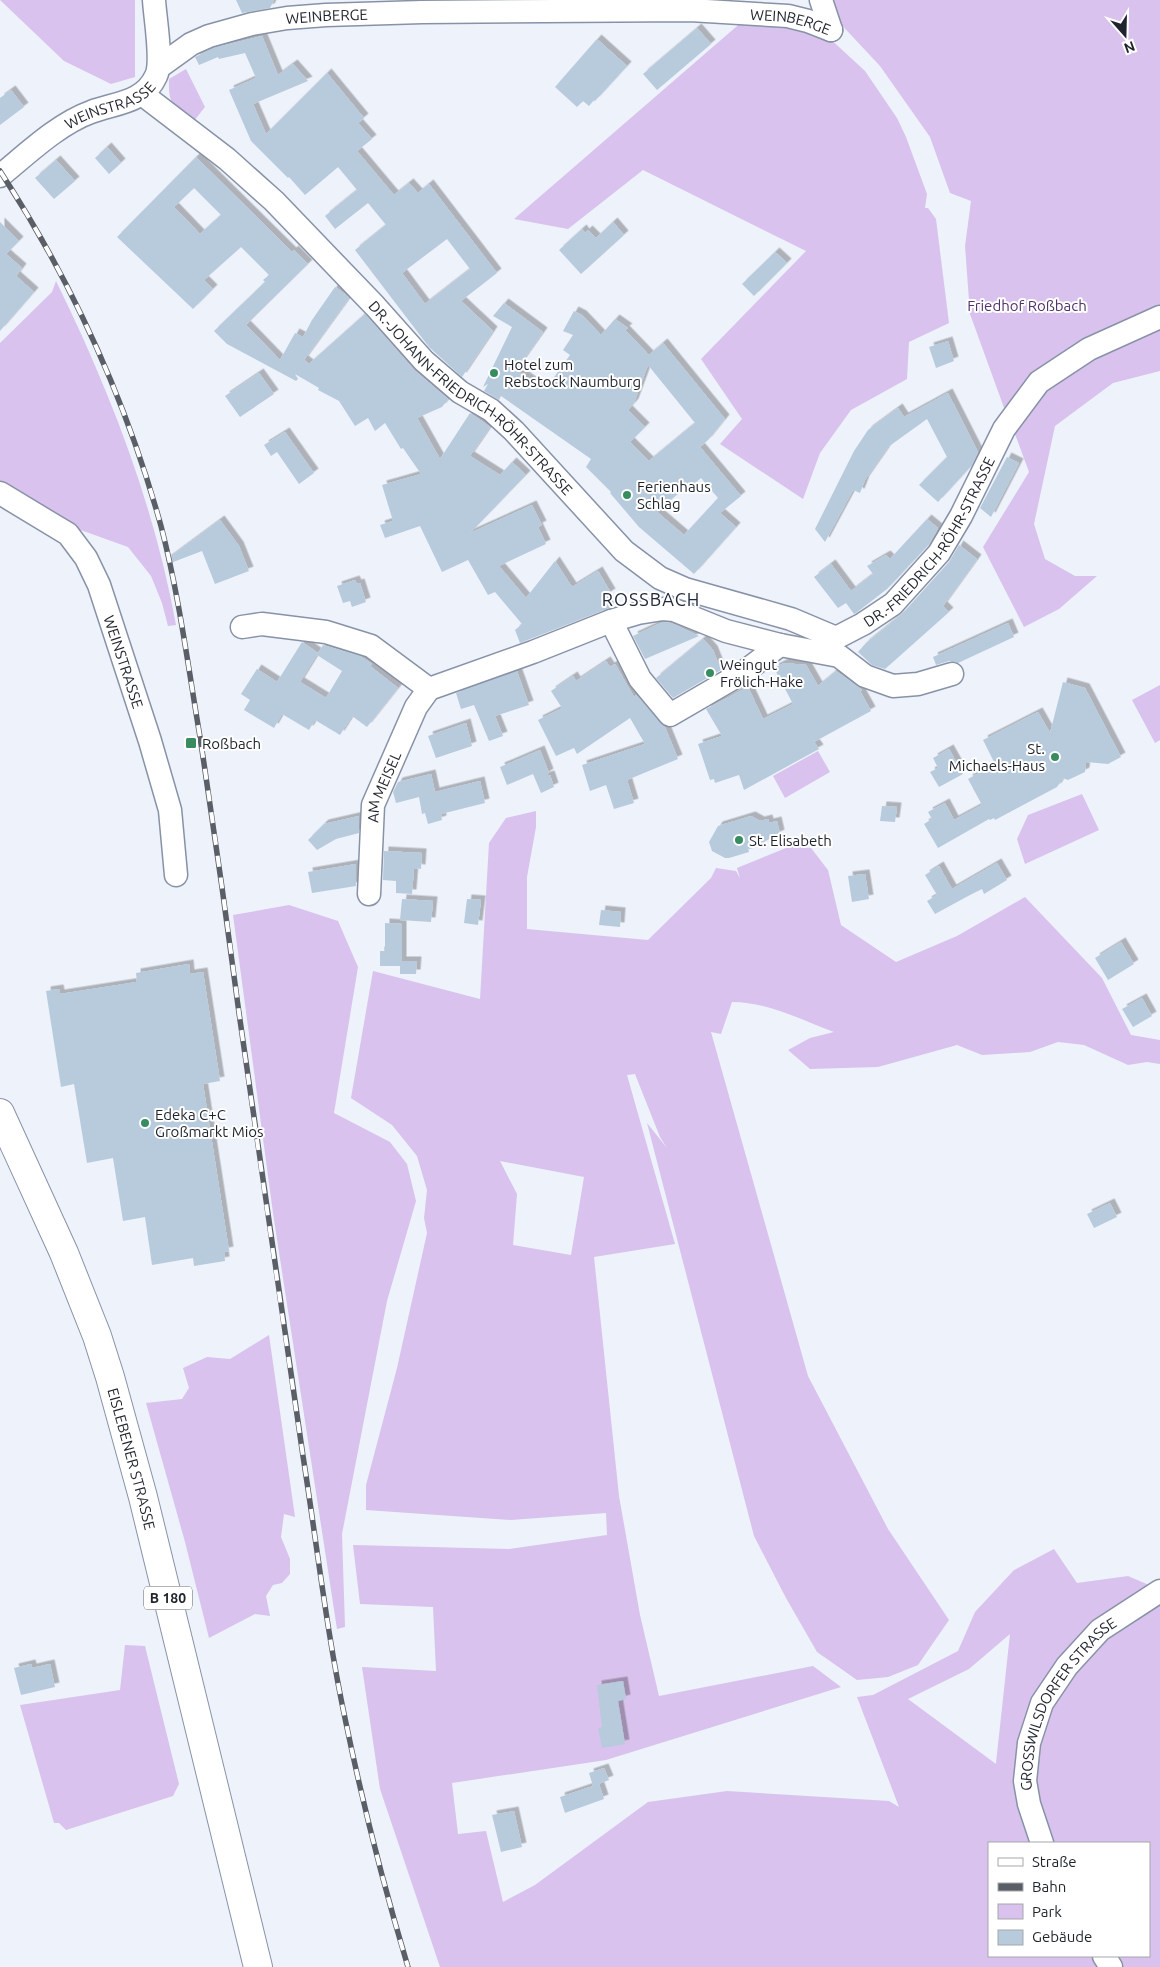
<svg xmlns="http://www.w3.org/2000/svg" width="1160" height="1967" font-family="Ubuntu,sans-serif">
<defs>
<filter id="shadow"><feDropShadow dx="4.5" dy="-4.5" stdDeviation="0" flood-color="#0004"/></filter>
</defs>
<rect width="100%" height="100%" fill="#edf2fb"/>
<path fill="#d9c2ed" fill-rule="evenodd" d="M0,0H135V77L111,84L64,61Z
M832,0H1160V314L1007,416L970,314L965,246L971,201L950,193L930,137L880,66L837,20Z
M744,20L764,22L826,35L865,71L897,118L906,137L927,194L925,208H928L936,219L949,323L909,342L907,379L851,410L820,453L803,499L720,444L742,419L701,359L806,251L643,170L568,229L514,219Z
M186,69L205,107L193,122C174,106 168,106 169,79Z
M56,281C110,391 154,504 176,625L168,626L162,603L151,576L128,547L75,528L0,486V343L52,292Z
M1160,323V371L1113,383L1055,426L1034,524L1045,559L1075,576H1097L1059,609L1024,627L983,547L1029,472L1012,426L1043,388L1090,355Z
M1160,685V740L1155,743L1132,700Z
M818,751L830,772L785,798L773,776Z
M1082,794L1099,830L1025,864L1017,839L1028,815Z
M536,811V827L527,877V929L648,940L711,878L716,868L736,871L740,878L737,868L791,846L811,848L828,870L841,925L896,962L957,936L1025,897L1102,978L1131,1035L1160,1040V1064L1147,1062L1128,1065L1084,1045L1058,1042L1030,1052L982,1055L957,1045L878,1067L810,1069L788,1050L810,1038L834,1032C802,1020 767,1002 732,1002L721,1034L711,1032L808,1376L888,1529L949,1620L918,1665L888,1677L857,1680L817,1652L786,1598L754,1536L647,1123L667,1148L660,1137L635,1074L627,1075L675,1244L594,1257L619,1496L640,1615L659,1696L813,1666L841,1687L606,1760L452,1783L458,1834L486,1831L503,1902L535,1885L648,1802L727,1791L889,1801L899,1807L857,1697L873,1695L958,1651L975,1612L1014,1570L1054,1549L1077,1583L1128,1576L1149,1585L1133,1606L1109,1610L1117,1618L1160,1597V1967H440L380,1789L362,1667L436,1671L433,1607L360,1604L353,1545L509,1549L607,1535L606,1513L511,1520L366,1510V1485L397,1368L427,1233L424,1218L427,1190L417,1156L392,1125L351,1098L373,971L480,999L489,843L506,818ZM500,1161L584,1177L571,1255L513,1245L517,1194ZM1010,1634L996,1763V1764L908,1699L969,1669ZM989,1843H1149V1956H989Z
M289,905L338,921L358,967L334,1113L390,1142L407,1164L416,1201L387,1301L342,1534L345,1627L337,1629L273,1213L233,915Z
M269,1335L295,1517L284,1514L281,1537L290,1559V1574L282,1583L273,1585L266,1596L270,1616L255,1614L209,1638L185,1542L146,1403L182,1399L189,1388L183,1368L207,1357L230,1359Z
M125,1645L145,1646L179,1784L173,1796L66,1830L59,1823H54L20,1705L120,1690Z"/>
<path fill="#b7cbdd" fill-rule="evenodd" filter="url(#shadow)" d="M236,0H274L270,8L242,13Z
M697,28L711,44L657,90L643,74Z
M262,36L278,75L293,64L308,81L253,104L266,134L327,73L364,118L358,123L372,139L357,151L394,195L409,183L418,193L429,184L497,273L461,301L493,331L462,377L429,347L355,250L386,225L368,203L335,229L325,216L357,190L338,167L305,195L289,177L288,178L251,141L229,90L256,78L245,53L219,59L218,57L199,65L195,57L213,48ZM447,239L470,269L425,304L402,273Z
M597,39L627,66L595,101L594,100L589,106L583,101L577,107L555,87Z
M11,90L24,107L0,125V98Z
M107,147L121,163L109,174L95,158Z
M196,157L292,252L294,250L308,264L246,325L280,360L295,333L303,337L312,320L335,287L346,295L349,298L304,360L309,364L365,314L414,370L448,399L442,407L417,418L440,459L470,413L490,427L470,456L500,475L512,462L526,475L470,533L532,505L542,525L538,527L546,544L499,566L526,598L555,561L572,587L598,571L611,593L606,596L612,607L520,643L515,630L522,624L495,592L488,595L468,560L442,572L420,526L385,538L380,525L393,521L382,485L421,474L403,448L401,449L385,423L375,431L368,418L355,426L339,401L318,390L319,388L295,374L298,379L296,381L227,344L214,331L265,282L263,280L269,275L241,247L204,280L213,289L193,309L117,237ZM194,188L221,215L200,234L174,207Z
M56,160L75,181L54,199L35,178Z
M0,222L19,241L6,254L22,268L16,276L34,292L0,331Z
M613,222L624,235L581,274L559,250L582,229L585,233L588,230L596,238Z
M775,252L787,263L754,296L742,284Z
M504,303L543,332L516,370L543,389L546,386L547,387L570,355L563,350L573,335L563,331L574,311L582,315L601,335L615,319L628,328L625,330L649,355L663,343L725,419L708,440L700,447L741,496L720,513L736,527L694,574L639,527L610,493L611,492L586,467L591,459L501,396L499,400L484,391L488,384L483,387L512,327L493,316ZM648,365L695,423L649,461L630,442L645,427L628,410L634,403ZM701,478L718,498L684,535L657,512L680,492L682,494Z
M948,341L954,361L936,368L929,347Z
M259,373L274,394L240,417L225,396Z
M948,393L978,452L972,465L938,502L919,485L947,457L927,419L888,447L865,480L860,493L853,490L825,542L815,529L854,451L868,430L898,408L904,417Z
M285,432L314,473L299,484L277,452L271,456L264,445Z
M1007,457L1019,463L991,517L980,508Z
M927,519L938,528L930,543L887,589L856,613L854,614L846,603L838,608L814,577L831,564L851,591L873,574L867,566L886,555L890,559Z
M220,520L239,546L249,571L215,584L202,551L168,564L166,560Z
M959,545L977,559L943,606L949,612L885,669L872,665L858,652L866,643L903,613L949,562Z
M355,580L357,584L360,583L366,602L352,607L350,601L343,603L337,586Z
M663,622L671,623L699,636L645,659L633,636Z
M1008,623L1014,637L958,663L949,661L936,665L933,657Z
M703,639L713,650L721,670L673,698L656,678Z
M302,642L318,653L300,682L326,698L342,671L317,655L323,645L360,656L372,664L370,666L398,688L367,727L352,716L340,735L315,720L309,730L282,714L274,728L244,710L250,700L241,694L257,669L277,682Z
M606,661L610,667L615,664L634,697L636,695L665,727L678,759L627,780L634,803L614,809L606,785L590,791L582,765L645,744L630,718L577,754L574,748L556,756L538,720L562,708L551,691L573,676L576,681Z
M784,663L806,665L818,686L836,671L862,690L860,691L871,711L814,742L819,749L744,790L739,775L715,783L714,779L710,780L698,744L722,736L706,709L748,687L763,719L793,704L774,668Z
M517,671L529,705L495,716L503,736L489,741L474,705L461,709L456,693Z
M1063,682L1085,688L1121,757L1108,764L1086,762L1085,772L1068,780L1063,778L1057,787L995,820L994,818L990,820L989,819L938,848L924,824L932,819L928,812L945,803L954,820L982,805L968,779L995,764L983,740L1038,712L1050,733Z
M466,723L472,746L436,758L428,736Z
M949,749L963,774L939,787L930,772L938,768L933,758Z
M540,750L549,773L543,777L550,775L554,787L541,793L533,774L507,785L500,767Z
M431,774L435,792L480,781L485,803L441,814L442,820L428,824L425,813L422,814L419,797L396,803L393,792L398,782Z
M882,806L897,807L895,822L880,821Z
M359,816V833L336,839L317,850L308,840L324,824Z
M751,816L760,821L768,819L769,823L777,821L780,834L765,841L762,845L748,848L749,852L729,858H725L712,851L709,842L718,826Z
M384,851L422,853L421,869L414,868L412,894L396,893V881L383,880Z
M997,863L1007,880L984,894L982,889L970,895L935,914L927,901L937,895L925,875L939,866L952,889Z
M356,864V886L312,893L308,872Z
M865,874L869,899L852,902L848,876Z
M402,899L433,901L431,922L400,920Z
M467,899L481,900L478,925L464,923Z
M601,910L621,912L620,927L599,925Z
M385,923L402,924V961H417L416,974H400V966H380V951H385Z
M1121,942L1134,964L1108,980L1095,958Z
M189,964L190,974L203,972L220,1081L203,1084L229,1251L224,1252L225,1261L194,1266L193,1258L152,1265L145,1217L123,1221L113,1158L87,1163L74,1084L61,1087L46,991L59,989L60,994L137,982L136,973Z
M1142,998L1152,1016L1133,1027L1122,1009Z
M1110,1203L1117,1217L1094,1228L1087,1214Z
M31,1664L32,1668L50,1664L55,1687L21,1695L14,1668Z
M623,1681L626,1699L618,1701L625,1744L602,1748L598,1728L602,1727L597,1685Z
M604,1768L609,1780L593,1786L589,1773Z
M599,1784L604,1799L565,1813L560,1797Z
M514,1811L522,1847L501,1852L492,1815Z"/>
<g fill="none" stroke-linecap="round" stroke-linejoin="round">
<defs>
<g id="minor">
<path d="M821,0L831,30"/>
<path id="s1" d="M159,67L191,44L209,36L252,24L287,18L326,15L422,12L690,10L788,16L808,21L831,30"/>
<path id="s2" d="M142,94L227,159L274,201L375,306L424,361L460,392L491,410L514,431L624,551L660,578L685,589L791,619L836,638"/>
<path id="s3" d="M0,176C27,154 58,124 91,112C115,103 144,103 156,76C163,62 155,18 154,0"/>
<path id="s4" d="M0,493L68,534L86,558L99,585L150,741L170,810L176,875"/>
<path d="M611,621L640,679L670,715L744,672L780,645"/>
<path d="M242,627L262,624L326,632L371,646L429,689"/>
<path id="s5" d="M836,638L863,624L893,604L939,553L961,516L1004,429L1039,382L1089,349L1160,317"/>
<path id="s6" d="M369,894L373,805L416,707L429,689L533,652L611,621L638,613L663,609L674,610L726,631L780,645L839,656L865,676L893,686L918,684L952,674"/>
<path id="s7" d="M1042,1843L1029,1804L1025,1781L1029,1743L1042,1703L1067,1666L1100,1630L1160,1591"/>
<path d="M1104,1956L1111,1967"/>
</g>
<g id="major">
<path id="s8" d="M0,1113L64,1253L97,1336L110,1377L143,1497L258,1967"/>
</g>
</defs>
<use href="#minor" stroke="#8892a7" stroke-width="25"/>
<use href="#major" stroke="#8892a7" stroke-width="30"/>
<use href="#minor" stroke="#fff" stroke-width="22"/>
<use href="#major" stroke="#fff" stroke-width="28"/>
<defs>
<path id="rail" d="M0,171C71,280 126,400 161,526C179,595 188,666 200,737C214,829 227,921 239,1013C260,1161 281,1309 303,1456C317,1545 327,1635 346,1723C363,1805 384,1887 408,1967"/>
</defs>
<use href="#rail" stroke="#5a5e66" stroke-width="5.5"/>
<use href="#rail" stroke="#fff" stroke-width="4" stroke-dasharray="11" stroke-linecap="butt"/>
</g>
<g fill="#388c5f" stroke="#fff" stroke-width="2">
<circle cx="494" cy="373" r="5"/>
<circle cx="627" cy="495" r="5"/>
<circle cx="710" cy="673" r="5"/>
<rect x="185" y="737" width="12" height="12" rx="2.5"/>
<circle cx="1055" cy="757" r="5"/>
<circle cx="739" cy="840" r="5"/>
<circle cx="145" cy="1123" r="5"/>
</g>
<g text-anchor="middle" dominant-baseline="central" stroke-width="4" stroke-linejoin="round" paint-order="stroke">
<rect fill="#fff" stroke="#62656b" stroke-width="1" x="144" y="1586.5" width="48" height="23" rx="4"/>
<g font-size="14" font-weight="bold" fill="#1f232b">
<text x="168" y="1598">B 180</text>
</g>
<g font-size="15" fill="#1f232b" stroke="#fff">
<text stroke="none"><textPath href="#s1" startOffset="179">WEINBERGE</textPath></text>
<text stroke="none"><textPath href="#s1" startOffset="644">WEINBERGE</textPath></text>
<text stroke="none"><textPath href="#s3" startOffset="132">WEINSTRASSE</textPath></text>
<text stroke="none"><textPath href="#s2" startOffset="449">DR.-JOHANN-FRIEDRICH-RÖHR-STRASSE</textPath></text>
<text stroke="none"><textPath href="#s5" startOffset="138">DR.-FRIEDRICH-RÖHR-STRASSE</textPath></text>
<text stroke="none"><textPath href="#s4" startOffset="220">WEINSTRASSE</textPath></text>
<text stroke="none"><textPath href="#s6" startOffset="109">AM MEISEL</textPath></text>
<text stroke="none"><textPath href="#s8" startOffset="371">EISLEBENER STRASSE</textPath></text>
<text stroke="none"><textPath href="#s7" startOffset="155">GROSSWILSDORFER STRASSE</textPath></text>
</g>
<g font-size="15" fill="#523369" stroke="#fff">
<text x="1027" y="305">Friedhof Roßbach</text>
</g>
<g font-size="15" fill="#1f232b" stroke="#fff" text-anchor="start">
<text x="504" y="364">Hotel zum<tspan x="504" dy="17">Rebstock Naumburg</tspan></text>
<text x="637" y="486">Ferienhaus<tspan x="637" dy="17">Schlag</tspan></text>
<text x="720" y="664">Weingut<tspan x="720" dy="17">Frölich-Hake</tspan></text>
<text x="202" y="743">Roßbach</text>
<text x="1045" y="748" text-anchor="end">St.<tspan x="1045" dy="17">Michaels-Haus</tspan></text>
<text x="749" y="840">St. Elisabeth</text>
<text x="155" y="1114">Edeka C+C<tspan x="155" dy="17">Großmarkt Mios</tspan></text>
</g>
<g font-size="18" letter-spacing="1" fill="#21293a" stroke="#fff">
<text x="651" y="599">ROSSBACH</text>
</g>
</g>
<rect x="988" y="1842" width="162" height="115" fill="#ffffff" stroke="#a5a7aa"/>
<rect x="998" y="1858" width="25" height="8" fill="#ffffff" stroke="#a5a7aa"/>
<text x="1032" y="1867" font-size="15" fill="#1f232b">Straße</text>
<rect x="998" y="1883" width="25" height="8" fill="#5a5e66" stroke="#a5a7aa"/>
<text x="1032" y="1892" font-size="15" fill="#1f232b">Bahn</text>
<rect x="998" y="1904" width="25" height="15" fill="#d9c2ed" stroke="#a5a7aa"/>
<text x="1032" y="1917" font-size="15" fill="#1f232b">Park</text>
<rect x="998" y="1930" width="25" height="15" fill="#b7cbdd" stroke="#a5a7aa"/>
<text x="1032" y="1942" font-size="15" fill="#1f232b">Gebäude</text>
<g transform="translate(1125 35) rotate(160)" stroke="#ffffff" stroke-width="4" paint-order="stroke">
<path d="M0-4L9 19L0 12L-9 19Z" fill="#1f232b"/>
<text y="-8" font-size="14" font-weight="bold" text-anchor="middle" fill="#1f232b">N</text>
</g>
</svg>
